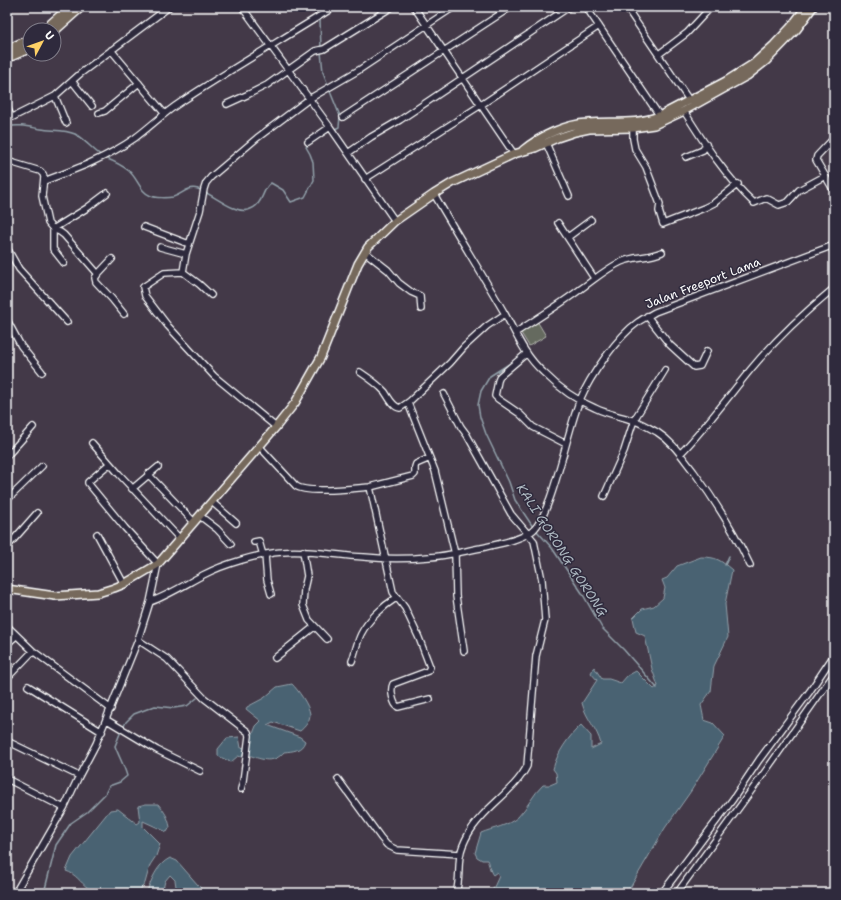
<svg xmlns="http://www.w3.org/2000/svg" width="841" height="900" font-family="'Shantell Sans',sans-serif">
<rect width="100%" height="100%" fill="#433948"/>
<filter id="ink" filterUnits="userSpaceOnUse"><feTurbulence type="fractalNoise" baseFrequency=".025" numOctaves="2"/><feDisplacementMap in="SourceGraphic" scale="8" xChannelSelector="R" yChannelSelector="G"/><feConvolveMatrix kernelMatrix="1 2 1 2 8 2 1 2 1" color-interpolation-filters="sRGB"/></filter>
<g filter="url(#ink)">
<path fill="#656b5e" stroke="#b2b5ae" d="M537,321L546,336L529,346L521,333Z"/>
<path fill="#496272" stroke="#92a1aa" d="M701,557C717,557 720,560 732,570L725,604L728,637L714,666L711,691L701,705L704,720L713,723L725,736L691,791L665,828L627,893H485L494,887L499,876L497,872L493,875C490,872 489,864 487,860H482L477,857L475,853L481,833C493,828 508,826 518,817C528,807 533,794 543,785H550L557,782L556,773L553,769C557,753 569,736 581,725L591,736V749L601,744C597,728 586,719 582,703L597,680L591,673L594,667L602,679H609L621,683L627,676L636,671L654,689L658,686L652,669L645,636L636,632L633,618L642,609L654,606L663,598L665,588L662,580L667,578L677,566Z
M292,684C298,690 309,705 310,714C310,721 305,727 300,731L273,722L267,725L300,737L305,741C302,751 293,751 284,752C274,764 262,760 249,755L245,758L238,756L231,762L218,756V749L227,738L239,737L241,748L248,746L256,726L261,721L246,709L247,707L264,698L277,687Z
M146,804H158C165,812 168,817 170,827L167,832L143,821V827L160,844L156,856L150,865L145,883L138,893C123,893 101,897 88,888C80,882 76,874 66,871L72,857L110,810L118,809L137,824L140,822L138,806Z
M170,858L177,861L205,893H177L175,880L170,875L165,881L162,893H146C152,880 156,865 170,858Z"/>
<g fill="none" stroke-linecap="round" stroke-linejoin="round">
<path stroke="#92a1aa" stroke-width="1.5" d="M320,20L321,48
M321,52L323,72L328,85
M329,89L340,116L339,127L333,130
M7,127C19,124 29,127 41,129C52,131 64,129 75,134C85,140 92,149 102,156
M321,136L330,131
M105,158C113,161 123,166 129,171C138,179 140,192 151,196C156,198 167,198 173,197C183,194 187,186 198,189C213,194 234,214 248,210C265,205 261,189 271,183L283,190L291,202L305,197L314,180L313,162L310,154L306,147L316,140
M512,362L490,376L481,391L478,405L480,417L486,434L509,482L515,500L533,527
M536,530L552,548L582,593L602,628L624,650L657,688
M725,565L729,556
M123,728L126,722L134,714L155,706L174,708L187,706L197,698
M44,893L56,845L71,823L87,812L105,794L109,786L120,782L127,776C124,765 119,757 115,746L121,731"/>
<defs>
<path id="minor" d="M242,7L330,127L395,221
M414,7L514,154
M586,7L661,118
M626,7L689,100
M111,50L164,113
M659,54L687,33L711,7
M72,81L92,106
M55,96L66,123
M227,104L249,94L267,85L315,51L324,49L392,7
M7,107L11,116L13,117L55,96L81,73L169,7
M684,111C704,143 726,177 754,203L766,198L779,205L788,202L799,190L825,176
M99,113L105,111L139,83
M343,117L511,7
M633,128V139L635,149L646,167L660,204L659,211L663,224L704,208L714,203L738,184
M834,138L817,156L816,160L834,191
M308,142L330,127
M546,143L569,196
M348,153L371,137L400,120L569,7
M686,157L703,150L706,144
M7,161L40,171L43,174L44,177L42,196L48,223L53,229L60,232L64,235L98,274L95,278L96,282L112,299L124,314
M365,179L481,105L599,26
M44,181C77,169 106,158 135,138C151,126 164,113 181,102C231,69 283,39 334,7
M434,194C457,234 482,274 505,314C516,334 525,356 543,372C558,387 575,400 595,408C607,414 620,416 632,420C640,422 649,428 657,432C673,442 682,457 694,472C716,502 734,531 750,565
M558,223L594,278
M144,227L189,244
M568,237L591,220
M160,247L186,254
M7,248L19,269L67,322
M365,252L388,270L399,283L411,292L420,296L421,309
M64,263L53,249V229L87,208L107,193
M183,272L199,284L211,295
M98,274L112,259
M647,316L670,345L694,367L700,366L707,351
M7,320L21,346L42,372
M515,333C538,318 561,304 582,288C595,279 606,269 621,262C634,256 649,258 662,252
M527,353L500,376L498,381L495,396L498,399L520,414L533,427L566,444
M360,372C369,378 378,384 385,392C389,398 393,407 400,408L410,401L450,363L464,347L475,337L487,326L505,314
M444,394L461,427L467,435L511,514L534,541L542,580L545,620L536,656L527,766C515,791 484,807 469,833C465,840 461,849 460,856C458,868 460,881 456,893
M408,403L435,471L455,554L456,596L464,651
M276,427L214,376L168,326L145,296L143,287L164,273L183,272L186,254L200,211L204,189L206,183L211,177L257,138L309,99L359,70L454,7
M92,443L119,474L180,539
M259,446L296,486C306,494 356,488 370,487L393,592L405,608L419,638L430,667L428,671L393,684C390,690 393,704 398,707L430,699
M681,453C706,427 728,397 751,369C776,339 805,312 834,288
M7,456L33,427
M148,474L194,522
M370,487L413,476L415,474V467L416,464L430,458
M132,489L158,467
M604,496L624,451L634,420L665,370
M7,500L42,466
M212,502L236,523
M200,516L217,529L231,544
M97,534L124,584
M254,542L259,541L263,555
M7,547L37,513
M303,551L307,576L304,589L303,605L309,620L327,639
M265,555L267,580L271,594
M150,602C169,595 186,584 203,575C224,564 258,554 282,552C309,549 336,556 364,557C385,559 408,559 429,557C447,556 464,551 481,548C497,544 517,541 531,532C552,518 568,426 580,400C590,376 617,337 638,322C644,318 650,315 655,312L834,245
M7,626L33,651L111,709
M138,640L167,659L204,698L248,732L249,736L243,781L241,789
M7,644L16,636
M275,658L314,627
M352,661C355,653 357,642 361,634C368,620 383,606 396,598
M7,678L33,651
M28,686L102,732
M107,720L157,750L200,771
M7,741L79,776
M7,779L64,808
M338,779L381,838L387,845L397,850L460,854
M15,893L64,808L79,776L96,744L138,640L150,602L158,564L125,528L88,483V482L109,464
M662,893L733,799L759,760L810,691L834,655
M677,893L767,769L834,674"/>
<path id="major" d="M523,150C540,136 566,124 588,123C612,121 636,125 659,116L726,81L753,64L774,45L790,28L806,7
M7,589L55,596L98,593L114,588L124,584L158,564L276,427L295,403L321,357L358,264L368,247L395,221L434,194L452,183L514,154L535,148L557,138L575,132L589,129L633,128L654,125L684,111L747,76L766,61L797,29L813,7"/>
<path id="highway" d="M44,30L70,7
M54,31L81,7
M7,50L30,39
M7,58L30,48"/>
</defs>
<use href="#minor" stroke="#fff" stroke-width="8"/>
<use href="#major" stroke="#fff" stroke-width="10"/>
<use href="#highway" stroke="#fff" stroke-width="11"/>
<use href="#minor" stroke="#2f2a3d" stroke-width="5.5"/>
<use href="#major" stroke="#76695c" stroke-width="7"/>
<use href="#highway" stroke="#76695c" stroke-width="8"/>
</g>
</g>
<g text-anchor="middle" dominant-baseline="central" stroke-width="3" stroke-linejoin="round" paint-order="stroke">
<g font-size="12" fill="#fff" stroke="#2f2a3d">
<text transform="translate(703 283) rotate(-21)">Jalan Freeport Lama</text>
</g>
<g font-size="13" font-style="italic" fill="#adb8c0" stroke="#2f2a3d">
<text transform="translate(562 550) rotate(57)">KALI GORONG GORONG</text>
</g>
</g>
<rect width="841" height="900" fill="none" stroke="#2f2a3d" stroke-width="24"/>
<rect x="12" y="12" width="817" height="876" fill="none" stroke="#fff" stroke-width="1.5" filter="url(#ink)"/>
<g transform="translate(42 42) rotate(49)"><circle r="19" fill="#2f2a3d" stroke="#827f8b"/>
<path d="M0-3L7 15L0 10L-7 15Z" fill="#ffd166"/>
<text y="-6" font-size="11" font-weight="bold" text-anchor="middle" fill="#ffffff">U</text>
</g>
</svg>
